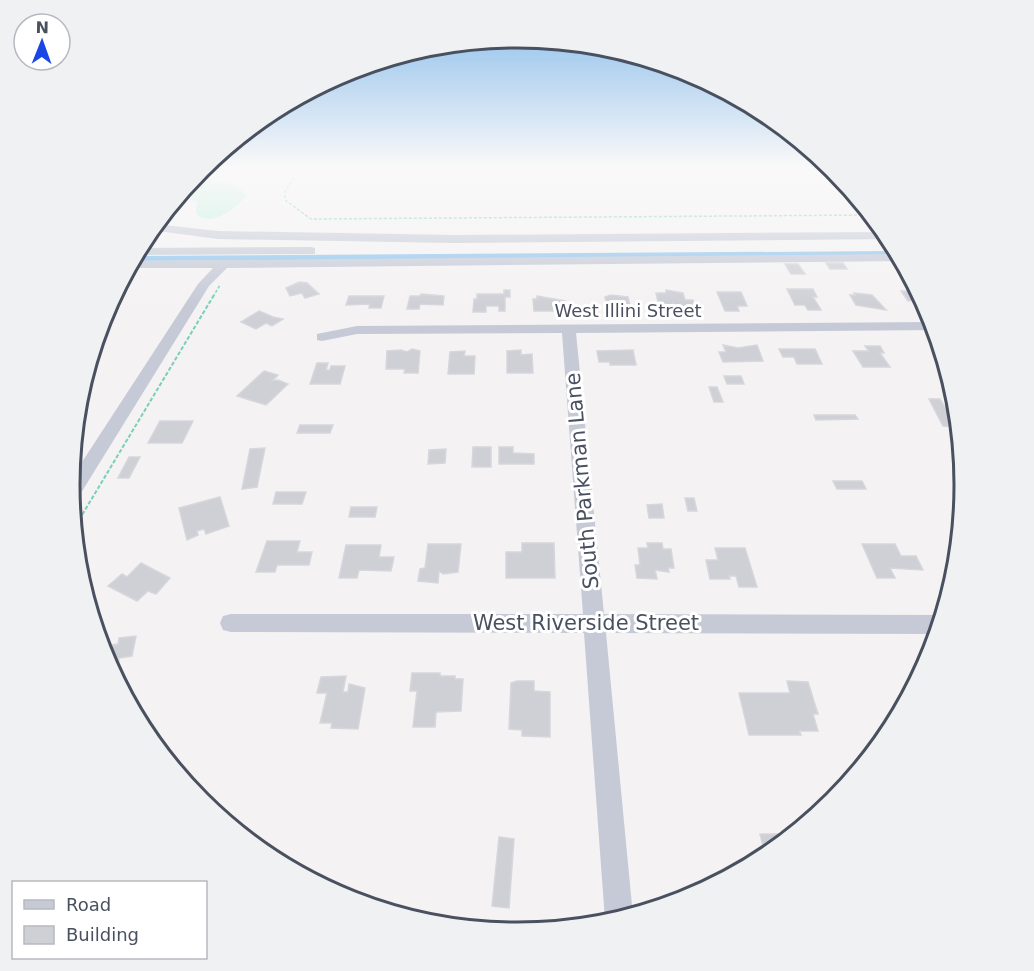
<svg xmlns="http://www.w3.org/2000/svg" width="1034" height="971" font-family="'DejaVu Sans',sans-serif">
<rect width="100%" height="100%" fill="#f4f2f2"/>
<path fill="#c1f0de" d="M203,180C217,180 241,183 246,197C235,208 210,229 196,213L197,202L179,195L187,185Z"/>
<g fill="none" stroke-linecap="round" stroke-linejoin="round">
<path fill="#8ec4ed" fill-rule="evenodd" d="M897,251L900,256L131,261L134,256Z"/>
</g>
<path fill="#ced0d6" stroke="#d6d6dd" stroke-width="1.5" d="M826,263H843L847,269H830Z
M785,264H798L805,274H791Z
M299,282L307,283L319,294L305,298L302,293L290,296L286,288Z
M787,289H813L817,297H813L821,310H808L805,305H795Z
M504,290H510V297H505V311H499V306H486V312H473L474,299H477V294H504Z
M666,290L683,293L685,300H693L695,307L679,308L658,302L656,293H666Z
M901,291H917L923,299L908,301Z
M717,292H741L747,306H737L739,311H725Z
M854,293L872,295L886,310L856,305L850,295H855Z
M421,294L444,296L443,305L420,304L419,309H407L410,296H420Z
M611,295L628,297L630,305H634L636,312H621L620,307H607L605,297Z
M349,296H384L381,308H369L370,304L346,305Z
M537,296L565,301L566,311H534L533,299H537Z
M259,311L273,317L283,319L272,326L266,323L256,329L241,322Z
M723,345L738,348L757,345L763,361L723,362L719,352H726Z
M865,346H880L884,353H880L890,367H863L853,351H869Z
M412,349L420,351L418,373H404L405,369H386L387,351L401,350L407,352Z
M779,349H815L822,364H797L794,357H783Z
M521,350V355L532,354L533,373H507V351Z
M633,350L636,365H610V362H599L597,351Z
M465,351L464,356H475L474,374H448L450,352Z
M317,363H328L326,370H330L331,366H345L340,384H310Z
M264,371L278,375L272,381L278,380L288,384L266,405L237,396Z
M724,376H741L744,384H727Z
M709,387H717L723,402H714Z
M929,399H940L957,427L943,426Z
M814,415H855L858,419L816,420Z
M160,421H193L182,443H148Z
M300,425H333L330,433H297Z
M473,447H491V467H472Z
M499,447H513V453L534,454V464H499Z
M265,448L257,487L242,489L250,449Z
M446,449L445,463L428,464L429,450Z
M129,457H140L129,478H118Z
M833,481H862L866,489H837Z
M276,492H306L302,504H273Z
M220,497L229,526L206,534L204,529L197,531L198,535L187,540L179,508Z
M685,498H694L697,511H688Z
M662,504L664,518H649L647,505Z
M351,507H377L375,517H349Z
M267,541H300L297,552H312L309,565H277L275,572H256Z
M522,543H554L555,578H506V552H522Z
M647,543H662L663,549H671L674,568H668L669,572L655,570L657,579L637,578L635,565H640L638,548H648Z
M428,544H461L458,572L443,574L439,571L438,583L418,581L420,569L425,568Z
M862,544H895L901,556H916L923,570L890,568L895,578H877Z
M346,545H381L379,557H394L391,571L359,570L357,578H339Z
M715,548H745L757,587H739L736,576H729L730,579H710L706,560H718Z
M141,563L170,578L156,594L148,591L137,601L108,586L122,574L127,577Z
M136,636L132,656L119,658L118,670L113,676L100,647L118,644L119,638Z
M412,673H440V676H455V679H463L461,711L436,712L435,727H413L417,691H410Z
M346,676L343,692H348L349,684L365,688L358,729L331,728L332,723H320L327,693H317L321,677Z
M517,681H534V691L550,692V737L522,736V730L509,729L511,683Z
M787,681L808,682L818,714H813L818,731H799L801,735H749L739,693H790Z
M760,834H785L787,841L766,858Z
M499,837L514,839L509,908L492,906Z"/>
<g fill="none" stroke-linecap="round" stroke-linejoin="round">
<path stroke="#79cfb7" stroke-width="1.5" stroke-dasharray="3 2" stroke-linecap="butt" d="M299,169L285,192V200L311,219L872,215
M213,297L220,285"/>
<path stroke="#79cfb7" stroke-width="2" stroke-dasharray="4 2" stroke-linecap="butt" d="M73,530L214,295"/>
<path fill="#c5cad6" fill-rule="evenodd" d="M155,224L218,231L454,235L886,232L891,239L454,243L218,239L150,230Z
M311,247L315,248V254L135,255L138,248Z
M899,254L903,261L227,268L209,286L76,501L71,503L69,482L198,284L213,268H128L131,261Z
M933,322L936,330L576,333L604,614L943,615L938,634L606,633L633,916L606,924L605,920L584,633L231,632L223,630L220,623L223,616L231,614H583L562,333L357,334L322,341L317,340V334L357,326Z"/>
</g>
<linearGradient id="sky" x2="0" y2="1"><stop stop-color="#84baea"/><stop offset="0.55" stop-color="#faf9f9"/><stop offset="1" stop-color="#faf9f9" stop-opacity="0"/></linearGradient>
<rect width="1034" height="305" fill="url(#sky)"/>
<g text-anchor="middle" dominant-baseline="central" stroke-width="6" stroke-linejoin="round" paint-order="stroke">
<g font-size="18" fill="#49505f" stroke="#fff">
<text x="628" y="310">West Illini Street</text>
</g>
<g font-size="21" fill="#49505f" stroke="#fff">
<text transform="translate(582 481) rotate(-95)">South Parkman Lane</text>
<text x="586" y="623">West Riverside Street</text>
</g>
</g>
<path d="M0 0H1034V971H0ZM80 485a437 437 0 1 1 874 0a437 437 0 1 1-874 0Z" fill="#f0f1f2" fill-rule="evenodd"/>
<path fill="none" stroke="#49505f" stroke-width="3" d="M80 485a437 437 0 1 1 874 0a437 437 0 1 1-874 0Z"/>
<rect x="12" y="881" width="195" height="78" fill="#ffffff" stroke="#b6b9bf" stroke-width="1.5"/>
<rect x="24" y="900" width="30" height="9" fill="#c5cad6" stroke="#b6b9bf" stroke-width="1.5"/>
<text x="66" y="911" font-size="18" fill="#49505f">Road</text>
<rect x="24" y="926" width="30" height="18" fill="#ced0d6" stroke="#b6b9bf" stroke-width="1.5"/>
<text x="66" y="941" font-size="18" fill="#49505f">Building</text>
<g transform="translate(42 42) rotate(1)"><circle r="28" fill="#ffffff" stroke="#b6b9bf" stroke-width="1.5"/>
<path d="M0-4.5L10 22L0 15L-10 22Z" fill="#1946e6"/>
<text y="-9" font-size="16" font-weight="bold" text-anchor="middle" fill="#49505f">N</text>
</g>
</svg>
